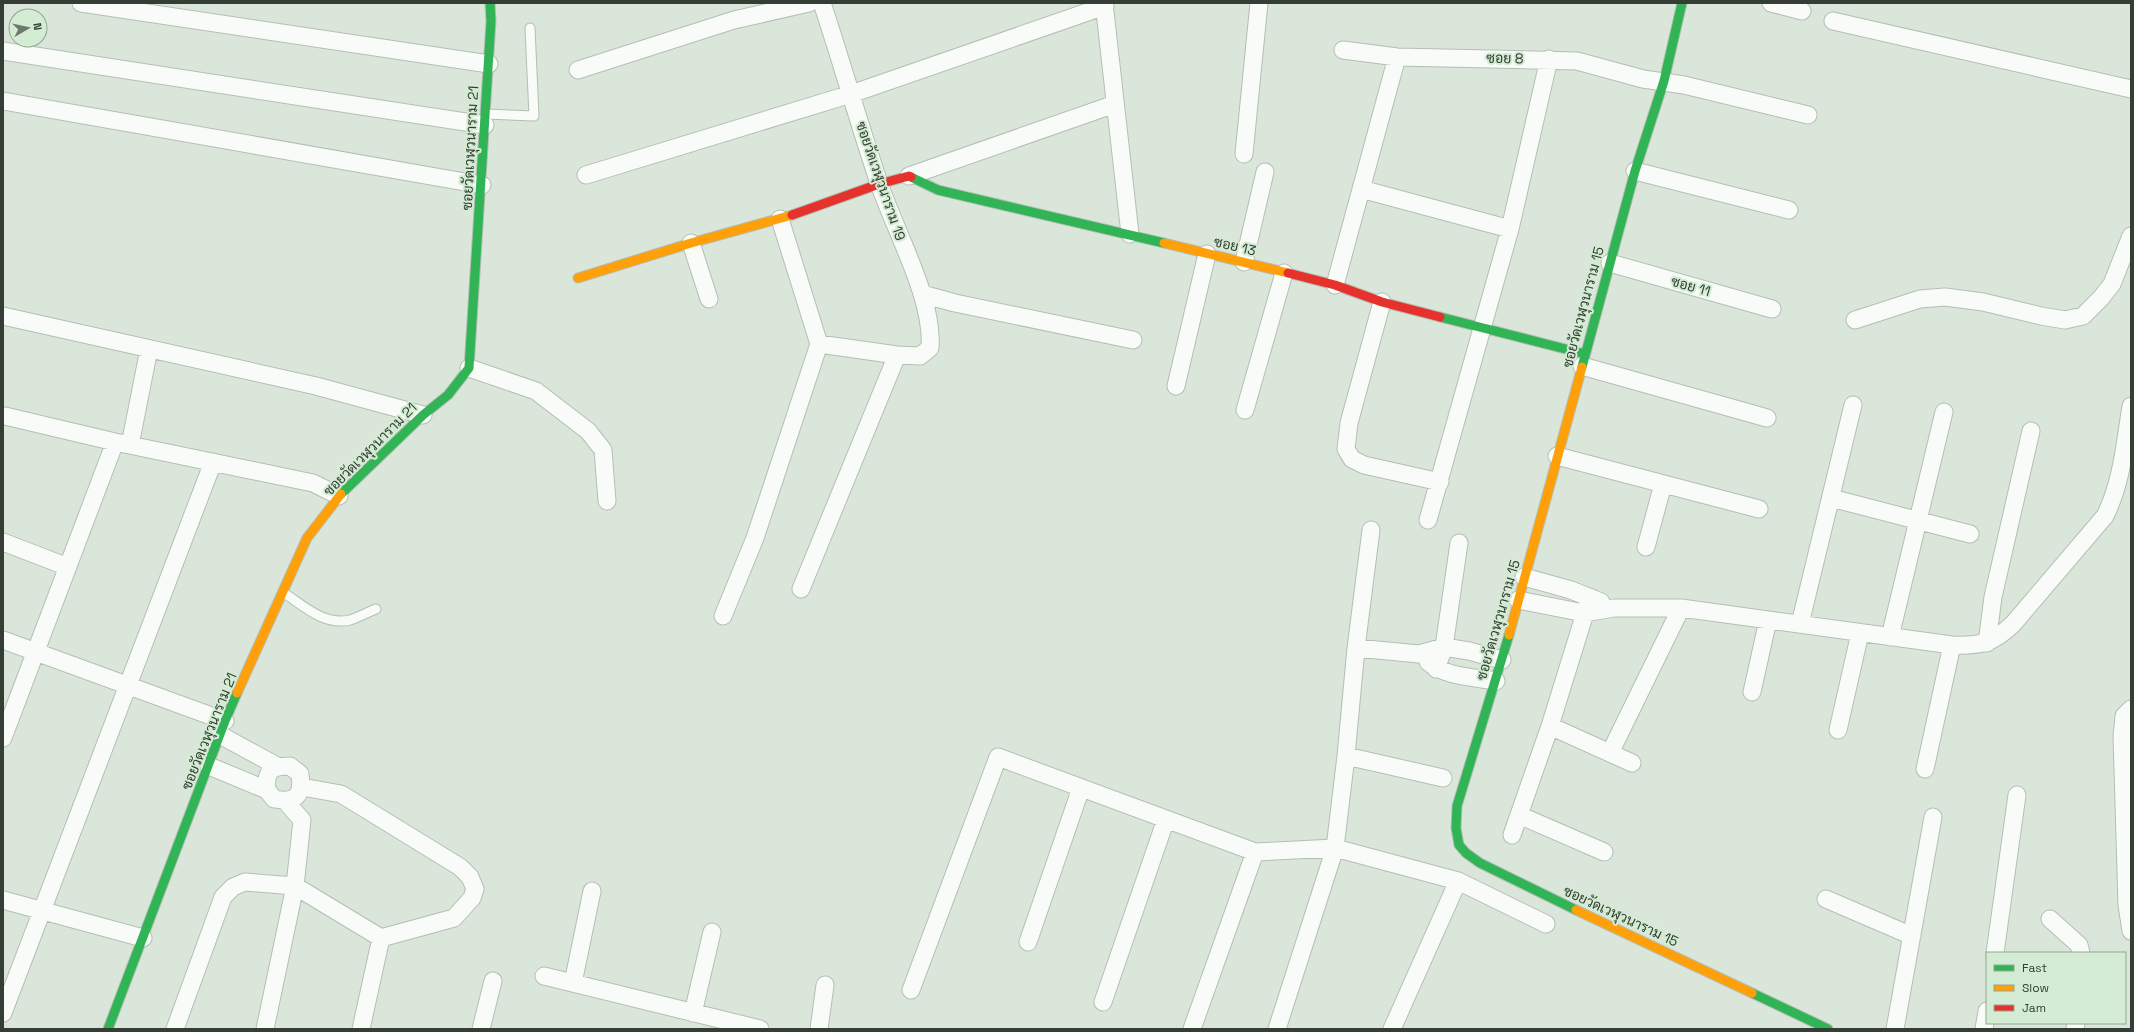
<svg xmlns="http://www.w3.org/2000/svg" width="2134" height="1032" font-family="'Space Grotesk',Sarabun,sans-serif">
<rect width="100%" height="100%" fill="#d9e6d9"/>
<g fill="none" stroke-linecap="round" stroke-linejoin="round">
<defs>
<path id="lane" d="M486,114L534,116L530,28
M284,593C304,606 324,626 350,620C359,617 368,612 376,609"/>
<path id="street" d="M81,3L489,64
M1104,3L1130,234
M1771,3L1802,11
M1833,21L2131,89
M1343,50L1397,57L1577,61L1643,79L1684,85L1808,115
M3,51L485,125
M578,70L734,20L809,3
M3,101L482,185
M1244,154L1259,3
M1635,171L1789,210
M586,175L851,94L1105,6
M909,176L1115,104
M1361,189L1510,229
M691,243L709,299
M1244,262L1265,172
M1610,263L1772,309
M1335,285L1397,57
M922,294L955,303L1133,340
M1382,302L1349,423L1346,449L1352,459L1364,465L1440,482
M3,316L316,386L423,415
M1855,320L1920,299L1945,297L1983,302L2041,316L2065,320L2083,316L2101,298L2112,284L2131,236
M819,344L897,355L920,356L930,348C934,299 895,231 879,183C859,124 842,63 822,3
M1582,366L1767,418
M469,368L536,391L588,431L603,450L607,501
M1176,386L1207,254
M1245,410L1284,273
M5,416L115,442L313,483L339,496
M130,445L149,349
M1557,456L1759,509
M1831,498L1970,534
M1428,520L1510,229L1549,59
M3,542L68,567
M1646,547L1663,484
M1524,577L1571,590L1601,602
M801,589L897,355
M1518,600L1584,613L1614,608H1681L1952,645C1980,646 1992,644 2013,624L2105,516C2122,482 2125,443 2131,406
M723,616L755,538L819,344L780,219
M1800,624L1853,405
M1890,637L1944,412
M3,640L225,721
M1987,643L1993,597L2031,431
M1356,648L1419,654L1444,647L1469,651L1502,660
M1428,662C1446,677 1473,677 1496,681
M1436,669L1444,647L1459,543
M1752,692L1768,620
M2131,709L2124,716L2122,736L2127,905L2131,931
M1550,726L1632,763
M1838,730L1860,633
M220,735L277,766
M3,738L115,442
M1610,753L1681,608
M1346,756L1443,778
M209,766L267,790L274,799C296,803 303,796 300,774L290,766C272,766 265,770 267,790
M1925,769L1952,645
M1519,815L1604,852
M1512,835L1550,726L1590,597
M1826,899L1912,936
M3,900L143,938
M2050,919L2079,945L2081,953
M1028,942L1081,788
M1995,953L2017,795
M544,976L760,1029
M573,983L592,891
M911,990L998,757L1255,852
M1103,1002L1166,819
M3,1013L213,462
M693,1013L712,932
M175,1029L223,897L233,887L245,882L295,886L381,938L454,918L472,898L475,889L470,877L460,867L341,794L302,787
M265,1029L295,886L302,820L286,802
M361,1029L381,938
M481,1029L493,981
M819,1029L825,985
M1192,1029L1255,852L1335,848L1458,881L1546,924
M1277,1029L1335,848L1346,756L1356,648L1371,530
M1392,1029L1458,881
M1895,1029L1933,817
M1984,1029L1987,1011
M2075,1029L2076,1023"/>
<path id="fast" d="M911,177L938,190L1164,243
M1440,317L1585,354
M1582,367L1635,171L1664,81L1682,3
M341,494L423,415L448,395L469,368L491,21L490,3
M1509,635L1457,806L1456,828L1459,845L1466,853L1480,863L1576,910
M1752,993L1828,1029
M108,1029L225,721L237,693"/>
<path id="slow" d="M1164,243L1288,273
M578,278L691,243L792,215
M1509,635L1582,367
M237,693L307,538L341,494
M1576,910L1752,993"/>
<path id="jam" d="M792,215L879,184L909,176L911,177
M1288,273L1335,285L1382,302L1440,317"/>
</defs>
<use href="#lane" stroke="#b4bfb4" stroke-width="11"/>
<use href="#street" stroke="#b4bfb4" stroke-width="19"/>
<use href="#fast" stroke="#b4bfb4" stroke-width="11"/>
<use href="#slow" stroke="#b4bfb4" stroke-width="11"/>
<use href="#jam" stroke="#b4bfb4" stroke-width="11"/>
<use href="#lane" stroke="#f9fbf9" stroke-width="9"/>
<use href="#street" stroke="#f9fbf9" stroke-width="17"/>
<use href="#fast" stroke="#30b455" stroke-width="9"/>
<use href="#slow" stroke="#ff9f0a" stroke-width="9"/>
<use href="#jam" stroke="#e5322d" stroke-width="9"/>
</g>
<g text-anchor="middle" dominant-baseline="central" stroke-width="4" stroke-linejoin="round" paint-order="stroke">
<g font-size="14" fill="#343e34" stroke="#d3ecd3">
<text transform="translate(1505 58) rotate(1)">ซอย 8</text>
<text transform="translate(470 148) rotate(-87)">ซอยวัดเวฬุวนาราม 21</text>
<text transform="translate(881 181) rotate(71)">ซอยวัดเวฬุวนาราม 19</text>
<text transform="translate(1235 246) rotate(13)">ซอย 13</text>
<text transform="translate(1691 286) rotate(16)">ซอย 11</text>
<text transform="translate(1583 307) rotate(-75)">ซอยวัดเวฬุวนาราม 15</text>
<text transform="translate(370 449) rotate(-45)">ซอยวัดเวฬุวนาราม 21</text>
<text transform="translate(1498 620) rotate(-74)">ซอยวัดเวฬุวนาราม 15</text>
<text transform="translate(209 731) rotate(-68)">ซอยวัดเวฬุวนาราม 21</text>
<text transform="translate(1621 916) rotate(25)">ซอยวัดเวฬุวนาราม 15</text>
</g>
</g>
<rect width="2134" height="1032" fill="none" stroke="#343e34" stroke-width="8"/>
<rect x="1986" y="952" width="140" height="72" fill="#d3ecd3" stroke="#93a693"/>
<rect x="1994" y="965" width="20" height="6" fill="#30b455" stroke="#93a693"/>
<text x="2022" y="972" font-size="12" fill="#343e34">Fast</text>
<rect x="1994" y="985" width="20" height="6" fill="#ff9f0a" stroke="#93a693"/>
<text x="2022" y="992" font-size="12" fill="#343e34">Slow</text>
<rect x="1994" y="1005" width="20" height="6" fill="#e5322d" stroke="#93a693"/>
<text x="2022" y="1012" font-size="12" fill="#343e34">Jam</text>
<g transform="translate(28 28) rotate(81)"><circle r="19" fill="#d3ecd3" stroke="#93a693"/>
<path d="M0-3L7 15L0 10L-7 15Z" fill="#6e796e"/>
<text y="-6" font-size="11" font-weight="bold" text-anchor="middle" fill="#343e34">N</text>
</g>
</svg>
